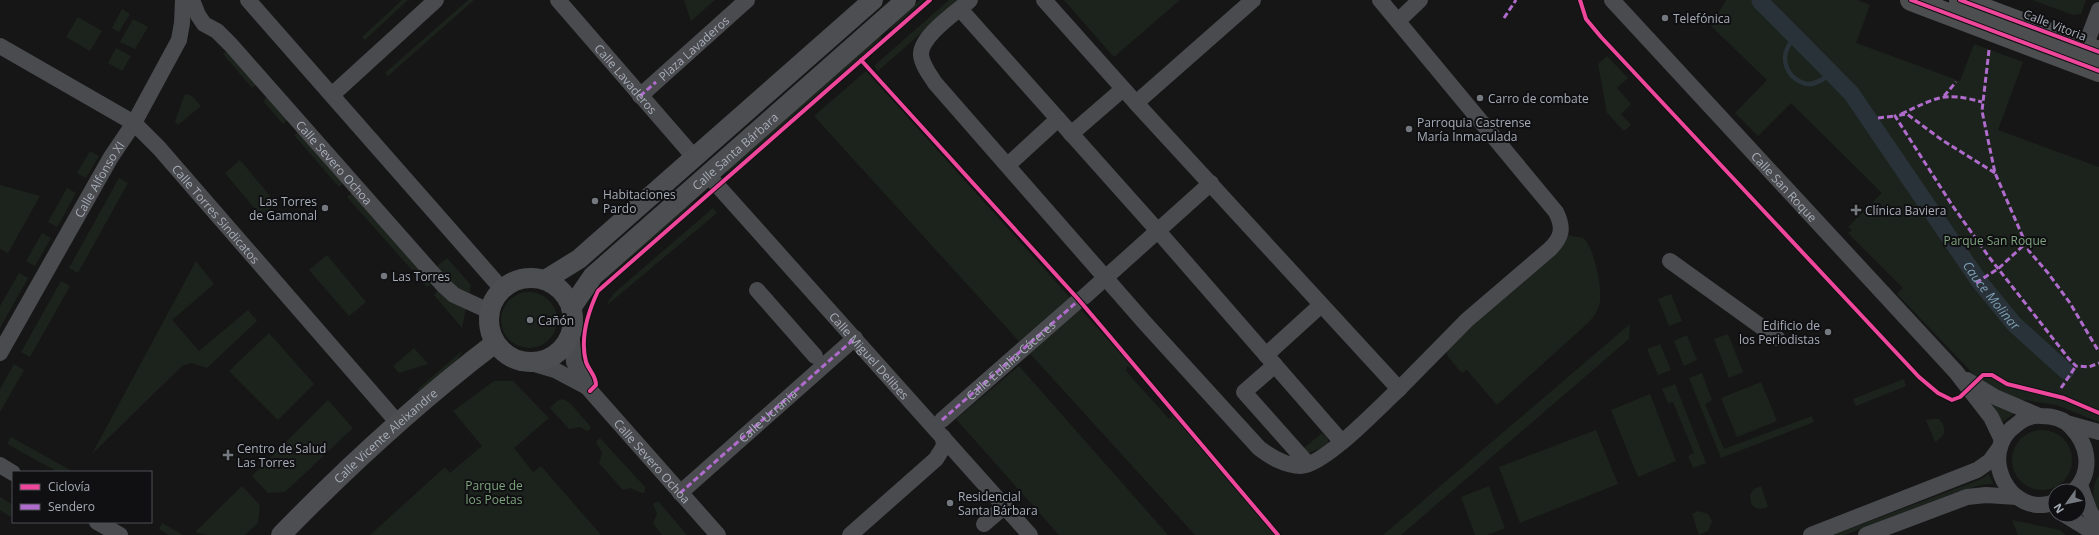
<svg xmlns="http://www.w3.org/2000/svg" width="2099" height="535" font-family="'Open Sans',sans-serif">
<rect width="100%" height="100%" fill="#161616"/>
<path fill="#1c231d" d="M402,0H408L365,40L362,37Z
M468,0H474L388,76L385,73Z
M684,0H715L691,21Z
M920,0H924L892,30L890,28Z
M949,0H959L878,71L874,66Z
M1064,0H1180L1114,57Z
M1726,0H1857L1870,5L1856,43L1960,81L1974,44L2023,62L1998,130L2099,167V422L2056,405L2018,399L1982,383L1897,294L1903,288L1848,233L1852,230L1848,227L1882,193L1791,103L1758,136L1735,113L1767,80L1711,26Z
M2032,0H2086L2081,14L2073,15Z
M122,9L130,14L119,32L112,28Z
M78,17L102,31L90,51L66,37Z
M133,19L148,27L135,49L120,42Z
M880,36L882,39L729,173L727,170Z
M116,48L131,56L122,71L108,63Z
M227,51L257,84L252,88L223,54Z
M1607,56L1628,78L1617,88L1631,104L1621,114L1631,125L1624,131L1607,113L1598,64Z
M866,71L1139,374L1127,366L1126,371L1169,419L1172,418L1168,406L1275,535H1195L814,116Z
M185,94L192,96L201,106L178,125L175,121Z
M267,97L287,120L283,124L263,101Z
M298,132L343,183L339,187L294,135Z
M90,151L99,156L86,178L77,173Z
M240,160L276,203L261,216L225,173Z
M119,178L128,183L78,273L69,268Z
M0,185L40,196L8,253L0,249Z
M67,188L76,193L57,227L48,222Z
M353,192L432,283L427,287L347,197Z
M689,202L692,206L606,279L603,276Z
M713,208L717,213L606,306L613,294Z
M42,233L51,238L35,266L26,261Z
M1568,235L1583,238C1594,246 1602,287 1600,301C1599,309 1594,317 1588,323L1497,405L1467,370L1462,373L1448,357L1446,350L1566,239Z
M327,255L366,302L349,316L309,270Z
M447,258L471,285L462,328L434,295L439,289L436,267Z
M196,261L214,284L172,320L199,351L248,310L257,321L207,368L191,363L182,366L92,454Z
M19,273L28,278L0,328V306Z
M61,281L70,286L30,357L21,352Z
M501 320a28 28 0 1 1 56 0a28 28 0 1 1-56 0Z
M1671,294L1682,321L1669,326L1658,299Z
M1630,324L1629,339L1401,535H1383Z
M269,333L314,384L278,420L229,371Z
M1728,334L1743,372L1729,378L1714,339Z
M1687,335L1697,360L1684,366L1674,341Z
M1660,344L1671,370L1658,375L1647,349Z
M414,348L428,364L399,373L393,366Z
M463,350L454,365L421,394L417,390Z
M14,364L24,370L0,412V389Z
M1019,366L1168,535H1059L956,419Z
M1702,373L1712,400L1705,404L1724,449L1812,416L1814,422L1721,458L1689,378Z
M1904,379L1906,386L1856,406L1853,399Z
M494,381H513L549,418L514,448L533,472L541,466L601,535H370L445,467L450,473L482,446L453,411Z
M1761,382L1777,421L1737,437L1721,398Z
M1675,384L1706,463L1693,468L1688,456L1694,453L1673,402L1668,403L1662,389Z
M1650,394L1676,461L1638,477L1611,410Z
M1983,395L2017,411L2003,422Z
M563,399L570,403L591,427L590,430L587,431L580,427L569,429L550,408L557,401Z
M328,400L353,428L285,492L268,493L252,476Z
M1932,419H1939C1948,429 1945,437 1935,442L1926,420Z
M1596,430L1618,484L1520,523L1499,467Z
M2012 460a30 30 0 1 1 60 0a30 30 0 1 1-60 0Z
M1322,433L1328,439V446L1308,453L1304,448Z
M11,437L70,470L69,472H58L7,444Z
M600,438L645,487V492L642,493L630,488L623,490L599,463L602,453L596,442Z
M1989,474L1993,484L1981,485L1951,494L1845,535H1833L1979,480Z
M2099,475V514C2093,500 2090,489 2099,475Z
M242,486L260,505L258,523L245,535H208L197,533L196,531Z
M1489,486L1505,528L1487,535H1475L1461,497Z
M1761,486L1768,507C1757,511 1750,508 1750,495L1754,489Z
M0,497L13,505L11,517L0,510Z
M658,501L687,535H662L653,523L657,514L653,504Z
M1698,511L1708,514L1712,521L1708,531L1699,535L1692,514Z
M2012,520L2060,530L2066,535H2018Z
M162,523L183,535H169L159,529Z"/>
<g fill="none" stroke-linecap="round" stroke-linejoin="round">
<path stroke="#293238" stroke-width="4.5" d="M1795,37C1784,49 1781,63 1792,76C1797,80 1802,84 1809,84C1817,84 1825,78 1832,73"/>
<path stroke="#293238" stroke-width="17" id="s1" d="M1760,1L1851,93L1979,281L2014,324L2066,371"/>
<g stroke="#4a4b4f" stroke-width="16">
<path id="s2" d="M192,0L198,15L204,24L217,31L231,45L442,284L454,295L489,311"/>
<path d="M248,0L502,289"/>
<path id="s3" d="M558,0L694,157"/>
<path d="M970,0C957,12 920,36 921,55C922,65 930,75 935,83L1145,323L1259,448C1271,457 1285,466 1301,466C1325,465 1379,407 1399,389"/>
<path d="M1044,0L1136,103"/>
<path d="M1253,0L1136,103L1399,389L1467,320L1550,249C1562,237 1564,228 1556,212L1380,0"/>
<path id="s4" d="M1612,0L1956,372L1991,417L2002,440"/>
<path d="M960,9L1158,231L1341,441"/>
<path d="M1398,21L1420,0"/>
<path id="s5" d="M0,46L134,123L159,148L398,423"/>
<path d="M2085,47L2099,10"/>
<path d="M333,94L436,0"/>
<path id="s6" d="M640,96L747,0"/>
<path d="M1071,134L1123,89"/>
<path d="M1008,165L1058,119"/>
<path id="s7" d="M708,175L1030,535"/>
<path d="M1670,261L1777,338"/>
<path d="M757,290L815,356"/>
<path d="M1084,297L1211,183"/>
<path id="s8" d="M571,331L574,362L587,387L718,535"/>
<path id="s9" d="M0,353L111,157L134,123L179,40L182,23L183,0"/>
<path d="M1266,355L1321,305"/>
<path d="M528,362L555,370L587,387"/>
<path d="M1275,365L1244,392L1308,464"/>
<path d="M1967,380L1995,397L2037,415"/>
<path id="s10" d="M942,420L1079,300"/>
<path d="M2070,424L2099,432"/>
<path d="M0,465L13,473"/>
<path d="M2080,485L2090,512L2099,526"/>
<path id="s11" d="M680,493L855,338"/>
<path d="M2055,502C2010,520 1976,453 2016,425C2023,419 2032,415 2041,416C2052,416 2063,418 2071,427C2089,445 2093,472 2074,491"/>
<path d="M2065,515L2098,535"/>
<path d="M97,522L120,535"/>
<path d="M984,524L1005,506"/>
<path d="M850,535L936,459L944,446L943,437"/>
<path d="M1811,535L1977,470L1990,461L1998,450"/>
<path d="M1866,535L1967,497L1986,495L2017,497"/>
</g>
<g stroke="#4c4e51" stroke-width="20">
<circle cx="531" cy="320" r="42"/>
<path d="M545,280L579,259L873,0"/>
<path id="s12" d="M571,308L593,276L906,0"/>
<path id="s13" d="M281,535C348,466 419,401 495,343"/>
</g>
<path stroke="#4d4e50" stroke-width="22" d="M1911,0L2099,71
M1960,0L2099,52"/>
<path stroke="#b06ccc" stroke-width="3" stroke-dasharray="6 3" stroke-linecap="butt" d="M1504,18L1516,0
M1989,50L1982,111L1995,173L2029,251L2048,273L2070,303L2099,352
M640,96L656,82
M1944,96L1956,82
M1901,114C1937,98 1942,91 1982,102
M1878,118L1895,116
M1995,173L1942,140L1907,114L1895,116L1952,205L1989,257L2069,359L2076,366L2089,367L2099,363
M1976,283L1999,268L2025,244
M2061,388L2076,366
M942,420L1079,300
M680,493L855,338"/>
<defs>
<path id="cycleway" d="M1580,0L1586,19L1601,37L1919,377L1938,393L1952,400L1960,397L1983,375H1992L2007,384L2064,398L2099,413
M1911,0L2099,71
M1960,0L2099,52
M861,60L1079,300L1278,535
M590,391L596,385C596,375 589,371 586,362C580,339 588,312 598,291L930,0"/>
</defs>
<use href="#cycleway" stroke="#101012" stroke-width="6"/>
<use href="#cycleway" stroke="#ed469a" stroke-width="4"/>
</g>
<g fill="#74787f" stroke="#101012" stroke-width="1.5">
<circle cx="1665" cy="18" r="4"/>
<circle cx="1480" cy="98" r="4"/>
<circle cx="1409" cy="129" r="4"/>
<circle cx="595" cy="201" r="4"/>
<circle cx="325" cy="208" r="4"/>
<path d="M1854 204h4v4h4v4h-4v4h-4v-4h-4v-4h4z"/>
<circle cx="384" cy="276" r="4"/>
<circle cx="530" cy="320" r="4"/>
<circle cx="1828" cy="332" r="4"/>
<path d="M226 449h4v4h4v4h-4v4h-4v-4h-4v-4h4z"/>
<circle cx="950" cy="503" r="4"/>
</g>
<g text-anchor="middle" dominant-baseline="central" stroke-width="4" stroke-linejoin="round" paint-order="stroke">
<g font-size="12" fill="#a6adb8" stroke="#101012" text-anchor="start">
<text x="1673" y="18">Telefónica</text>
<text x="1488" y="98">Carro de combate</text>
<text x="1417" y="122">Parroquia Castrense<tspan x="1417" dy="14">María Inmaculada</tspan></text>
<text x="603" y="194">Habitaciones<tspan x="603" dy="14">Pardo</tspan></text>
<text x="317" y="201" text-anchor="end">Las Torres<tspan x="317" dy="14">de Gamonal</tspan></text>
<text x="1865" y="210">Clínica Baviera</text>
<text x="392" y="276">Las Torres</text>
<text x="538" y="320">Cañón</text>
<text x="1820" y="325" text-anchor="end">Edificio de<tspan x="1820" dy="14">los Periodistas</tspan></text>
<text x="237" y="448">Centro de Salud<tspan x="237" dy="14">Las Torres</tspan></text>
<text x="958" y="496">Residencial<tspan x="958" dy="14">Santa Bárbara</tspan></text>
</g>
<g font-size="12" fill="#a6adb8" stroke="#101012">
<text transform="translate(2055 25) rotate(21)">Calle Vitoria</text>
<text stroke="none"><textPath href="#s6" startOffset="72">Plaza Lavaderos</textPath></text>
<text stroke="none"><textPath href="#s3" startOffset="104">Calle Lavaderos</textPath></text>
<text stroke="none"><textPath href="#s12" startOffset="228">Calle Santa Bárbara</textPath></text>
<text stroke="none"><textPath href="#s2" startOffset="218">Calle Severo Ochoa</textPath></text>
<text stroke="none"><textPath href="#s9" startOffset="200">Calle Alfonso XI</textPath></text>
<text stroke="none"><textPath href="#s4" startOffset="254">Calle San Roque</textPath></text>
<text stroke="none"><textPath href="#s5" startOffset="277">Calle Torres Sindicatos</textPath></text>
<text stroke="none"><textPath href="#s7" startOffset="242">Calle Miguel Delibes</textPath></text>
<text stroke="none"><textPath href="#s10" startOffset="91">Calle Eulalia Cáceres</textPath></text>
<text stroke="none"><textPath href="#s11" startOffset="117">Calle Ucrania</textPath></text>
<text stroke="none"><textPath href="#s13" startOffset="144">Calle Vicente Aleixandre</textPath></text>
<text stroke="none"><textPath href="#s8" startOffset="158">Calle Severo Ochoa</textPath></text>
</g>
<g font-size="12" fill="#7da37d" stroke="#101012">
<text x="1995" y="240">Parque San Roque</text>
<text x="494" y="485">Parque de<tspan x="494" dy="14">los Poetas</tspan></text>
</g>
<g font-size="13" font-style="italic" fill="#7c9db4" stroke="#101012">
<text stroke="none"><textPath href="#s1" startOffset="376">Cauce Molinar</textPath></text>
</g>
</g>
<rect x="12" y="471" width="140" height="52" fill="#101012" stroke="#4c4f54"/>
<rect x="20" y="484" width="20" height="6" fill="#ed469a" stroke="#4c4f54"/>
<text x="48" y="491" font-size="12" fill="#a6adb8">Ciclovía</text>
<rect x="20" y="504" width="20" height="6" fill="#b06ccc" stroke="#4c4f54"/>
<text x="48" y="511" font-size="12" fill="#a6adb8">Sendero</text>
<g transform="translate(2067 503) rotate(237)"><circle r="19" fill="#101012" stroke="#4c4f54"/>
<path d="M0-3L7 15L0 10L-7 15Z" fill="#74787f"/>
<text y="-6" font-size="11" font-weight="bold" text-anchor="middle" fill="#a6adb8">N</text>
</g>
</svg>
